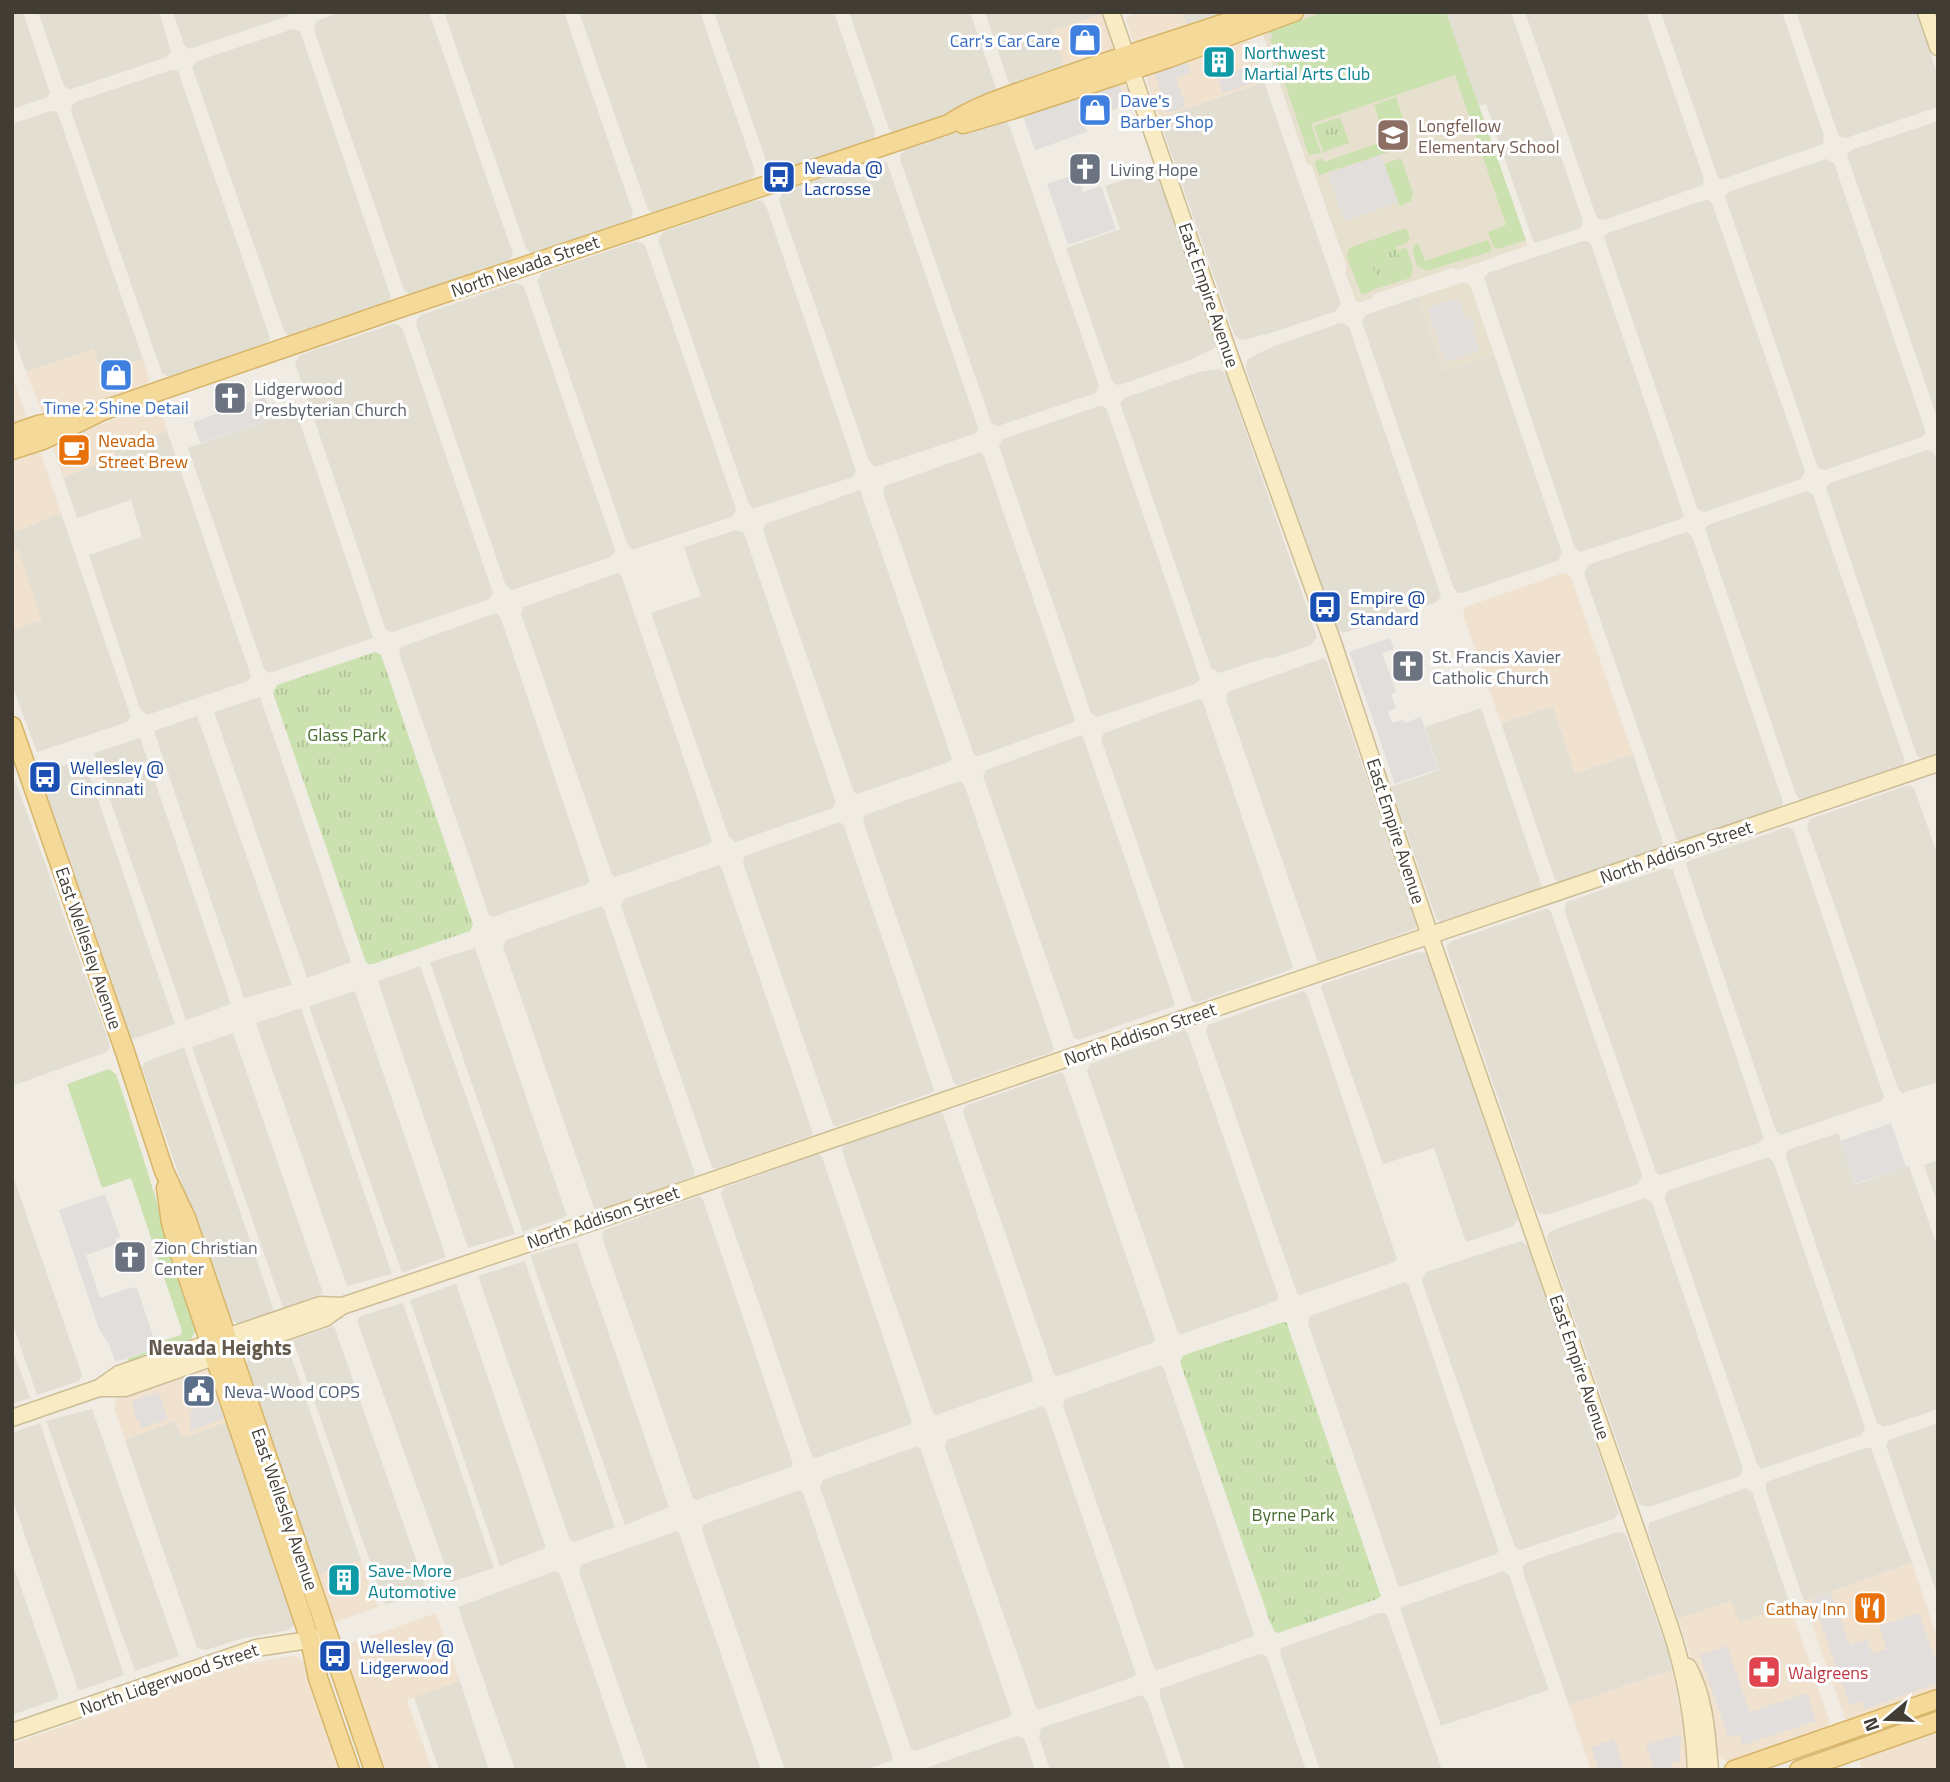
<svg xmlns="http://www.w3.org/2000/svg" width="1950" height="1782" font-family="'Titillium Web',sans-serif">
<defs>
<pattern id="park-tufts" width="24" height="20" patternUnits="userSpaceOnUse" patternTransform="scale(1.75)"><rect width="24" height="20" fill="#cbe1af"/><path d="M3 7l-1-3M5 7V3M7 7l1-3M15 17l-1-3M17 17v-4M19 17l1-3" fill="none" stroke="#b0c297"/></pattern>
</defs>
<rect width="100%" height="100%" fill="#f0ece3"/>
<path fill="#e3ded2" d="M12,12H23L50,93L46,98L12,109Z
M38,12H159L171,52L167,57L69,90L64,86Z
M173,12H292L286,17L189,49L184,45Z
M341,12H429L513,254L508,264L412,296L404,290L314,30L316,21Z
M444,12H564L633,213L631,220L533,254L527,251Z
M579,12H700L755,171L752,179L655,213L648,210Z
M714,12H834L875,132L874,138L780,171L769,169Z
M849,12H970L996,88L994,95L950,113L893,132L889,129Z
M985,12H1101L1102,14L1053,31L1066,70L1012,86L1008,81Z
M1182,12H1235L1188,29Z
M1446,12H1511L1583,221L1581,228L1535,243L1533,241L1486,104L1479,106Z
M1525,12H1646L1704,179L1703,185L1604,220L1598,219L1595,213Z
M1661,12H1782L1824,136L1823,144L1726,178L1720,179L1717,175Z
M1796,12H1916L1938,76V107L1846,138L1841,137L1838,134Z
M293,29L300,31L391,297L387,304L293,337L287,335L284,331L192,67L197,61Z
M171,70L178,71L270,338L266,345L171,378L162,373L71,111L72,106L75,102Z
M1264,82L1341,304L1336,311L1271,333L1242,340L1236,337L1234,334L1159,118Z
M51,111H55L58,114L143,359L112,369L100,368L93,349L26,372L12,331V124Z
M999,119L1005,120L1009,125L1099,386L1096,393L998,426L994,425L991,422L900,159L901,154L905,150Z
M1938,121V420L1847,155L1851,150Z
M878,158L887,163L978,427L977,431L974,434L875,467L869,461L779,200L783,191Z
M1826,159L1834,163L1926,433L1922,437L1825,470L1818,468L1725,196L1728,192Z
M1156,169L1216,346L1213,349L1190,360L1120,385L1115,384L1112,381L1066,248L1120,229L1105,186Z
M755,200L762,201L766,206L856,471L853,477L755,508H752L748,502L658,240L663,232Z
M1705,200H1708L1712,203L1805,471L1801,479L1704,512L1699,510L1697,508L1604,237L1608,233Z
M637,241L645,245L736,509L735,513L731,517L635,549H632L627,543L537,281L542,273Z
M1583,241H1587L1591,244L1684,516L1678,520L1580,552L1575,548L1484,278L1488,273Z
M514,283L520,284L524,287L615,550L611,557L512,590L506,586L416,324L417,319L421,315Z
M1418,297L1444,371L1494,354L1562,553L1558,561L1462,593H1459L1454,589L1362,322L1365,315Z
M1340,323L1345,324L1349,327L1441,596L1437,602L1343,633L1336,629L1246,369L1247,360L1257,354L1277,345Z
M393,324L399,325L403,330L493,593L490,599L392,632L388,631L385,628L295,363L300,355Z
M1219,369L1226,374L1317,637L1311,645L1273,658H1265L1219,673L1211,668L1120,403L1124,398L1199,372Z
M1099,406L1104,407L1107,410L1200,679L1195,684L1097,717L1091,713L999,446L1003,439Z
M296,411L373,638L269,673L264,669L188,448Z
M167,431L251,676L248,681L147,715L140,709L89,555L142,537L131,500L77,518L63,477L116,458L114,450Z
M1927,450L1933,452L1938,462V753L1922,759L1917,756L1826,488L1830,483Z
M981,452L984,456L1075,720L1072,723L978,756L974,755L883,493L885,486Z
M860,490L952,759L949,762L857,794L854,792L763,530L765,524Z
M1804,492H1810L1813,495L1905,761L1902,766L1804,800H1801L1796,795L1705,529L1708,525Z
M61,513L131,717L127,722L37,752L12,685V630L41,619L18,550H16L12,539V533Z
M736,530L744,533L836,803L833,808L735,842L729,837L651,613L701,596L684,547Z
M1687,532L1692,536L1783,802L1781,807L1679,841L1676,838L1584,573L1588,565Z
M618,573L622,577L712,841L709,844L615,877L612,875L521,614L523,607Z
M496,613L500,616L590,881L587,884L493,917L489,915L399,653L401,647Z
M1324,658L1327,662L1417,926L1415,929L1320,962L1317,960L1226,699L1228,692Z
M260,697L351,962L307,978L214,712Z
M1199,699L1203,702L1293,967L1290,970L1196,1003L1192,1001L1101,739L1104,733Z
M1553,706L1575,773L1633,754L1663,842L1662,847L1660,849L1561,882L1555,880L1501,723Z
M1481,708L1542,887L1539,890L1440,922L1436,918L1391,787L1439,770L1425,727Z
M197,716L292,985L244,998L154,731Z
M1081,735L1084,739L1175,1004L1172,1007L1078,1040L1074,1038L983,776L986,770Z
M140,738L231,1004L186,1020L94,753Z
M84,759L175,1024L130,1040L38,774Z
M12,778L16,782L110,1045L108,1051L104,1053L12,1086Z
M960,781L964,784L1054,1049L1052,1052L957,1085L954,1083L863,821L865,815Z
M1909,785L1914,788L1938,856V1082L1902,1093L1898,1089L1807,826L1810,819Z
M840,822L844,826L934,1090L931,1093L837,1126L833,1125L743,863L745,856Z
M1787,827H1790L1794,832L1884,1097L1881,1101L1781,1135L1776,1131L1686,864L1688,861Z
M719,865L722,869L813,1133L810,1136L716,1169L712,1167L621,906L624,899Z
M1666,868L1673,870L1764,1138L1759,1143L1660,1175L1656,1172L1564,909L1567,902Z
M601,906L604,909L695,1174L692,1177L598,1210L594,1208L503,946L506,940Z
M1545,909H1548L1551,912L1642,1175L1638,1184L1547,1215L1539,1213L1536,1209L1446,946L1452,941Z
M475,948L567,1216L523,1232L430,962Z
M1418,952L1426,953L1428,957L1517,1216L1518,1220L1512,1227L1466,1242L1434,1148L1383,1164L1321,988L1323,984Z
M420,966L515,1234L468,1248L378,981Z
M355,991L446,1257L402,1273L309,1006Z
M1303,991L1307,994L1397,1259L1394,1262L1300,1295L1297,1293L1206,1031L1208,1025Z
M301,1008L392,1274L347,1286L256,1023Z
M1185,1030L1188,1034L1279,1298L1276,1301L1182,1334L1178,1333L1087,1071L1090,1064Z
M233,1033L323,1293L283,1308L192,1047Z
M184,1047L274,1311L238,1324L228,1318L142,1068L145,1062Z
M1061,1072L1064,1075L1155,1340L1152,1343L1058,1376L1054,1374L963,1112L965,1106Z
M940,1111L943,1114L1033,1379L1031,1382L936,1415L933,1413L842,1151L844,1145Z
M1838,1133L1855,1185L1909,1166L1938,1248V1409L1884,1427L1877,1423L1786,1157L1787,1151L1790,1149Z
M818,1154L822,1157L912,1422L909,1425L815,1458L812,1456L721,1194L723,1188Z
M1769,1157L1774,1163L1865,1428L1861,1435L1761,1469L1757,1464L1665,1199V1195L1669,1190Z
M1938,1160V1205L1924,1165Z
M12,1173L82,1375L79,1381L37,1395L12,1322Z
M700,1196L703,1200L793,1464L791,1467L696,1500L693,1498L602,1237L604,1230Z
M1645,1198L1652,1202L1743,1469L1740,1476L1649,1507L1640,1505L1638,1502L1547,1240L1548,1234L1553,1230Z
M1521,1241L1528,1246L1619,1513L1614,1519L1520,1550L1515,1547L1422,1281L1426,1272Z
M577,1242L669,1507L625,1525L530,1255Z
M525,1261L615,1527L574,1542L570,1540L478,1276Z
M1405,1282L1409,1286L1499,1551L1496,1554L1402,1587L1398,1585L1308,1323L1310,1316Z
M456,1284L546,1548L500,1566L410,1300Z
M403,1303L494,1568L451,1582L357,1321L360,1316Z
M334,1326L427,1591L385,1605L293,1340Z
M286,1341L361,1560L315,1576L245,1367L251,1353Z
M12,1347L30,1398L12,1404Z
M1161,1365L1164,1369L1254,1634L1252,1637L1157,1670L1154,1668L1063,1406L1065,1399Z
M1042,1406L1046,1410L1136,1674L1133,1677L1039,1710L1036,1708L945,1447L947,1440Z
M92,1409L179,1656L135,1671L46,1421Z
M175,1421H231L296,1622L289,1630L241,1639L206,1650L197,1648L125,1440Z
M40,1423L124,1675L81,1690L78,1689L12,1498V1433Z
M1938,1423V1597L1886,1445L1889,1440Z
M918,1446L921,1450L1012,1715L1009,1717L915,1751L911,1749L820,1487L823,1480Z
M1865,1448H1871L1872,1451L1912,1563L1804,1601L1766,1490V1482Z
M1746,1488L1752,1492L1790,1605L1739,1623L1731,1601L1678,1619L1648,1531L1649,1523Z
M800,1490L803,1493L893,1758L890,1761L865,1770H785L702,1530L704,1524Z
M677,1531L680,1535L761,1770H648L579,1572L581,1565Z
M1617,1532L1624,1533L1627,1538L1667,1649L1672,1670L1569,1705L1523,1572V1566L1528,1562Z
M12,1562L58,1694L57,1699L12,1715Z
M555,1571L560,1574L627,1770H515L458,1607Z
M1504,1571L1509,1575L1549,1690L1441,1726L1401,1612V1607Z
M1380,1613H1385L1387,1615L1442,1770H1320L1280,1653L1281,1648Z
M1259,1654L1266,1656L1268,1659L1306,1770H1185L1160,1697V1689Z
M460,1681L489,1770H439L414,1697Z
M1142,1695L1147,1701L1171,1770H1050L1039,1737L1041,1728Z
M1017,1736L1024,1738L1035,1770H920Z"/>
<path fill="#f0e2cf" d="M1141,12H1182L1188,29L1136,43L1132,38L1125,18Z
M1102,14L1113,47L1110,54L1066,70L1052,31Z
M1246,39L1250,42L1264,82L1159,118L1147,81L1149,72Z
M1124,81L1133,103L1083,121L1074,96Z
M93,349L100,368L111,365L113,368L143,359L149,378L148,383L145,386L51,417L43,415L26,372Z
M12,374L27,419L25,424L12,429Z
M152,406L161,410L167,431L114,450L116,458L63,477L53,448L57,440Z
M35,450L41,454L61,513L12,533V456Z
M12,539L16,550L18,549L42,620L12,630Z
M1563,573L1567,574L1571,577L1633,754L1575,773L1553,706L1501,723L1463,615L1465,607Z
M198,1369L212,1371L231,1421L182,1438L175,1421L125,1440L114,1408L116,1399L120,1396Z
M361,1560L378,1607L336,1622L331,1618L315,1576Z
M1912,1563L1938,1640V1691L1853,1720L1845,1719L1804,1601Z
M1731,1601L1740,1623L1790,1605L1830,1723L1823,1731L1740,1759L1726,1761L1716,1754L1693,1664L1678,1619Z
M436,1613L460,1681L407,1700L432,1770H381L338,1648Z
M291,1656L298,1657L304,1662L340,1770H12V1744L239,1665Z
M1672,1670L1685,1734L1688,1770H1591L1569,1705Z
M1938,1729V1770H1861L1860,1761L1866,1755Z"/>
<path fill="#e8e0ce" d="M1313,12H1446L1527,244L1526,246L1458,270L1453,268L1374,294L1371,299L1361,302L1356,301L1345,273L1347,268L1312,166L1307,164L1263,35L1268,28Z
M1464,282L1470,285L1494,354L1444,371L1418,297Z"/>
<path fill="#cbe1af" d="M1324,12H1446L1526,240L1498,249L1493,246L1488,232L1506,225L1455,75L1311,124L1321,153L1309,155L1270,39L1273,37L1272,34L1268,33L1277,28Z
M1396,97L1407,130L1385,137L1374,105Z
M1399,136L1400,140L1395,142L1389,152L1319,175L1315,164L1316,161L1322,158L1324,162Z
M1401,158L1413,193L1411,201L1400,206L1384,164Z
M1406,228L1410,238L1407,243L1369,257L1377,276L1403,267L1397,250L1406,248C1410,257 1416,269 1410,278L1372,290L1365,294H1361L1347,257L1349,248Z
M1488,240L1492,249L1489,252L1427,271L1417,266L1413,252L1414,246L1418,243L1425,261Z
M109,1069L116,1074C145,1158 168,1244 197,1328L190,1341L128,1363L127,1359L157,1348L155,1343L181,1335L182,1331L131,1178L102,1188L67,1084Z"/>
<path fill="url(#park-tufts)" d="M1340,117L1349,143L1323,152L1314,126Z
M1396,247L1403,267L1376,276L1369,256Z
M375,652L381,655L473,925L470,931L373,964H368L365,960L273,693L277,685Z
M1284,1322L1287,1323L1288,1327L1381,1596L1377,1599L1278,1633L1275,1632L1270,1622L1180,1362L1183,1356L1187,1354Z"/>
<path fill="#e1dedb" d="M1186,60L1191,73L1176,78L1186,107L1167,113L1154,71Z
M1250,66L1255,82L1223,93L1217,77Z
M1115,85L1119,86L1123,96L1126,95L1129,104L1104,112L1101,102L1086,107L1089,118L1082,120L1087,132L1035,150L1024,119L1028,113Z
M1381,155L1398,202L1344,221L1328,173Z
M1076,174L1083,192L1101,186L1116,229L1068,245L1047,184Z
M1458,297L1465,318L1469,320L1473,319L1476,329L1473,333L1479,351L1445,362L1427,308Z
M265,397L268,404L274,402L279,417L200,443L193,422Z
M1390,638L1394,649L1382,653L1396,692L1391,694L1396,708L1388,711L1392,723L1403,720L1404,723L1421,717L1438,769L1395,784L1350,653L1352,651Z
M1891,1123L1906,1167L1855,1184L1840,1141Z
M105,1194L120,1237L115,1239L117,1244L86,1255L100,1298L132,1287L133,1289L137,1288L157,1348L115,1362L109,1344L99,1329L59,1210Z
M158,1392L168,1419L142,1428L139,1421L137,1420L132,1401Z
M221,1400L227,1417L191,1431V1419L188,1411Z
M1831,1592L1850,1645L1867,1639L1872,1654L1887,1649L1879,1626L1919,1613L1938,1667V1683L1864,1709L1861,1701L1850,1705L1812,1599Z
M1727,1646L1750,1712L1807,1693L1816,1721L1743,1745L1739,1734L1728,1737L1700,1655Z
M1681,1734L1680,1760L1671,1763L1673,1770H1655L1646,1745Z
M1614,1739L1624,1770H1599L1591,1747Z"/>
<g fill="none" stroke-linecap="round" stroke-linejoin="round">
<defs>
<path id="secondary" d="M1111,12L1229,354L1333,643L1430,936L1670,1627C1685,1672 1694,1722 1696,1770
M1926,12L1938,47
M99,1388H125L325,1318L342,1306L583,1225L1068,1058L1938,763
M12,1418L99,1388L119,1374L320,1305L342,1306
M1688,1667C1705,1697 1707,1736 1710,1770
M12,1732L256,1648L328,1637"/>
<path id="primary" d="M963,124L1011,110L1169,58L1294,12
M12,434L38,425L71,418
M12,450L43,440L102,411L162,390L403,307L949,124C978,104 1015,94 1048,82C1118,57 1188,36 1258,12
M12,726L125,1052L164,1171L186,1218L374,1770
M166,1188L171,1223L180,1254L310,1640L318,1678L350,1770
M1734,1770L1938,1699
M1799,1770L1938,1721"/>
</defs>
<use href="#secondary" stroke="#ccbd96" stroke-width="19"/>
<use href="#primary" stroke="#d7b56a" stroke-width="21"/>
<use href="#secondary" stroke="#f9ecc4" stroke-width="16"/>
<use href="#primary" stroke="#f4d998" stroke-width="18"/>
</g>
<defs>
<symbol id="shop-square" viewBox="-11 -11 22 22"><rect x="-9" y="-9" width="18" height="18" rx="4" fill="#3f7fe0" stroke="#fff"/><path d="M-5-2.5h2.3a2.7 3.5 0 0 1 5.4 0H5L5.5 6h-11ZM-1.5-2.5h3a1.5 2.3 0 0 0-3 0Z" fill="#fff"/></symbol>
<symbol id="building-square" viewBox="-11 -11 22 22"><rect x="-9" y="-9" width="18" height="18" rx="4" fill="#0f9aa8" stroke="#fff"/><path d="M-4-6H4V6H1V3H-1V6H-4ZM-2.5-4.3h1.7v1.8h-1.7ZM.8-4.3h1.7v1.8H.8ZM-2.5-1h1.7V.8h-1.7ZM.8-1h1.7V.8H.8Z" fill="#fff"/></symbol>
<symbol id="school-square" viewBox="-11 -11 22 22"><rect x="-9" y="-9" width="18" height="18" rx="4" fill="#8d6e63" stroke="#fff"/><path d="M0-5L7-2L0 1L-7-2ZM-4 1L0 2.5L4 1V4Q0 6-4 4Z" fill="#fff"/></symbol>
<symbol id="church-square" viewBox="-11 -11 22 22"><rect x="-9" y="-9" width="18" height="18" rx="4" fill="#6b7280" stroke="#fff"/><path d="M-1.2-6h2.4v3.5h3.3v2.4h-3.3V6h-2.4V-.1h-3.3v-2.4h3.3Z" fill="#fff"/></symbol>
<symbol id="bus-square" viewBox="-11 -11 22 22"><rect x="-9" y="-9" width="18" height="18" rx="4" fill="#1a4fb4" stroke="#fff"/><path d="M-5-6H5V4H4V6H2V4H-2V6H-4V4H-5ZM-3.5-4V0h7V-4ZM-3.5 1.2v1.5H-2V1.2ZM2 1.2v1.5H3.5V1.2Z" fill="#fff"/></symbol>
<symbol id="cafe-square" viewBox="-11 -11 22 22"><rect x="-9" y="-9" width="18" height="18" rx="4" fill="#e8710a" stroke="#fff"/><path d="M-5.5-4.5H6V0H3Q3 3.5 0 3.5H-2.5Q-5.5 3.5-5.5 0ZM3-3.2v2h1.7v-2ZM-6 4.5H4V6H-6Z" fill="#fff"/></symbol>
<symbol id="civic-square" viewBox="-11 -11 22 22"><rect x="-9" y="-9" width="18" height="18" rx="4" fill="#5c6f8a" stroke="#fff"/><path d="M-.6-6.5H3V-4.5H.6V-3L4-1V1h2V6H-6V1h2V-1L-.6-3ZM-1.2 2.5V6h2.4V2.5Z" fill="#fff"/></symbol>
<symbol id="restaurant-square" viewBox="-11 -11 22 22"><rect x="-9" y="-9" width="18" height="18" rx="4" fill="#e8710a" stroke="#fff"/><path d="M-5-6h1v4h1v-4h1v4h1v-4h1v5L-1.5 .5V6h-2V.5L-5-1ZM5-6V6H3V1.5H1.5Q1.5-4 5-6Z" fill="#fff"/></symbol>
<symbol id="pharmacy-square" viewBox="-11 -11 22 22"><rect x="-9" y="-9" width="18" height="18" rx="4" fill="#e0444e" stroke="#fff"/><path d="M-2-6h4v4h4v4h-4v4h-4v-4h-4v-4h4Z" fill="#fff"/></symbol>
</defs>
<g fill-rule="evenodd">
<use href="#shop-square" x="1066" y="21" width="38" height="38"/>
<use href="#building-square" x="1200" y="43" width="38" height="38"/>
<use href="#shop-square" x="1076" y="91" width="38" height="38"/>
<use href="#school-square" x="1374" y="116" width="38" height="38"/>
<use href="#church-square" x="1066" y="150" width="38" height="38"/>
<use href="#bus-square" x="760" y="158" width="38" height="38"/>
<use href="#shop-square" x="97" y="356" width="38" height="38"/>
<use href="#church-square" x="211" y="379" width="38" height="38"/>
<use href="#cafe-square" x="55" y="431" width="38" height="38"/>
<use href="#bus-square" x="1306" y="588" width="38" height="38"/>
<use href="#church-square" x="1389" y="647" width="38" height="38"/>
<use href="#bus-square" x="26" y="758" width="38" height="38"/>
<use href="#church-square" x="111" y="1238" width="38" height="38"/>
<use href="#civic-square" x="180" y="1372" width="38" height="38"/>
<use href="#building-square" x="325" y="1561" width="38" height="38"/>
<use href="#restaurant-square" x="1851" y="1589" width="38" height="38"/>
<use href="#bus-square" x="316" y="1637" width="38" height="38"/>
<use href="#pharmacy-square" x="1745" y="1653" width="38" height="38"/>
</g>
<g text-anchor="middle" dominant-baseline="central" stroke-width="6" stroke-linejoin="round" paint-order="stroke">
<g font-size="18" fill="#366cbe" stroke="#fff" text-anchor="end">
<text x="1060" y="40">Carr's Car Care</text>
<text x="1120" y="100" text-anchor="start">Dave's<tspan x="1120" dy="21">Barber Shop</tspan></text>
<text x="116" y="407" text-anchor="middle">Time 2 Shine Detail</text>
</g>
<g font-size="18" fill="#0d838f" stroke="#fff" text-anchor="start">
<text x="1244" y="52">Northwest<tspan x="1244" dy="21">Martial Arts Club</tspan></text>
<text x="368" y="1570">Save-More<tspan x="368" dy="21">Automotive</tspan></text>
</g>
<g font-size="18" fill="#785e54" stroke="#fff" text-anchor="start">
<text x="1418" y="125">Longfellow<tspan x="1418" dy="21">Elementary School</tspan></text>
</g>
<g font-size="18" fill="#164399" stroke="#fff" text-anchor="start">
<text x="804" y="167">Nevada @<tspan x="804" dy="21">Lacrosse</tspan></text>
<text x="1350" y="597">Empire @<tspan x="1350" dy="21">Standard</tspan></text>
<text x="70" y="767">Wellesley @<tspan x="70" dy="21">Cincinnati</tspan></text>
<text x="360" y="1646">Wellesley @<tspan x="360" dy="21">Lidgerwood</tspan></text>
</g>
<g font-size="18" fill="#5b616d" stroke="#fff" text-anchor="start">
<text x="1110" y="169">Living Hope</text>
<text x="254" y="388">Lidgerwood<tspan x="254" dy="21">Presbyterian Church</tspan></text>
<text x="1432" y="656">St. Francis Xavier<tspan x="1432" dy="21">Catholic Church</tspan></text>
<text x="154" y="1247">Zion Christian<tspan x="154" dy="21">Center</tspan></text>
</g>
<g font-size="18" fill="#413c34" stroke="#fff">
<text transform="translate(525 266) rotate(-19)">North Nevada Street</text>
<text transform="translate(1209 295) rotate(71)">East Empire Avenue</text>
<text transform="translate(1396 831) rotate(72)">East Empire Avenue</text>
<text transform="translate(1676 852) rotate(-19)">North Addison Street</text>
<text transform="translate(89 948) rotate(71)">East Wellesley Avenue</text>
<text transform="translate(1140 1034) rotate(-19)">North Addison Street</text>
<text transform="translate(603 1217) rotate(-19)">North Addison Street</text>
<text transform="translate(1580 1367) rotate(71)">East Empire Avenue</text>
<text transform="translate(285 1509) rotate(71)">East Wellesley Avenue</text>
<text transform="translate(169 1679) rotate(-19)">North Lidgerwood Street</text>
</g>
<g font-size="18" fill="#c56008" stroke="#fff" text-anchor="start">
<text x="98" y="440">Nevada<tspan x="98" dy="21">Street Brew</tspan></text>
<text x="1846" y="1608" text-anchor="end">Cathay Inn</text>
</g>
<g font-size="18" fill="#466c2e" stroke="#fff">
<text x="347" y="734">Glass Park</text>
<text x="1293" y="1514">Byrne Park</text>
</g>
<g font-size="18" fill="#4e5e75" stroke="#fff" text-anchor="start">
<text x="224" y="1391">Neva-Wood COPS</text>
</g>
<g font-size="18" fill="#be3a42" stroke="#fff" text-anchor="start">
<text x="1788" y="1672">Walgreens</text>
</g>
<g font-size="21" font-weight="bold" fill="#63594c" stroke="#fff">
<text x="220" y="1347">Nevada Heights</text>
</g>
</g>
<rect width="1950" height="1782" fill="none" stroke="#413c34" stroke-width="28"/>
<g transform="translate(1887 1719) rotate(251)" stroke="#ffffff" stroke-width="5" paint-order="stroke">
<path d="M0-5L12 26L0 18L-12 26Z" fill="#413c34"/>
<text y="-10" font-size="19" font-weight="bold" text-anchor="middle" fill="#413c34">N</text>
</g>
</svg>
